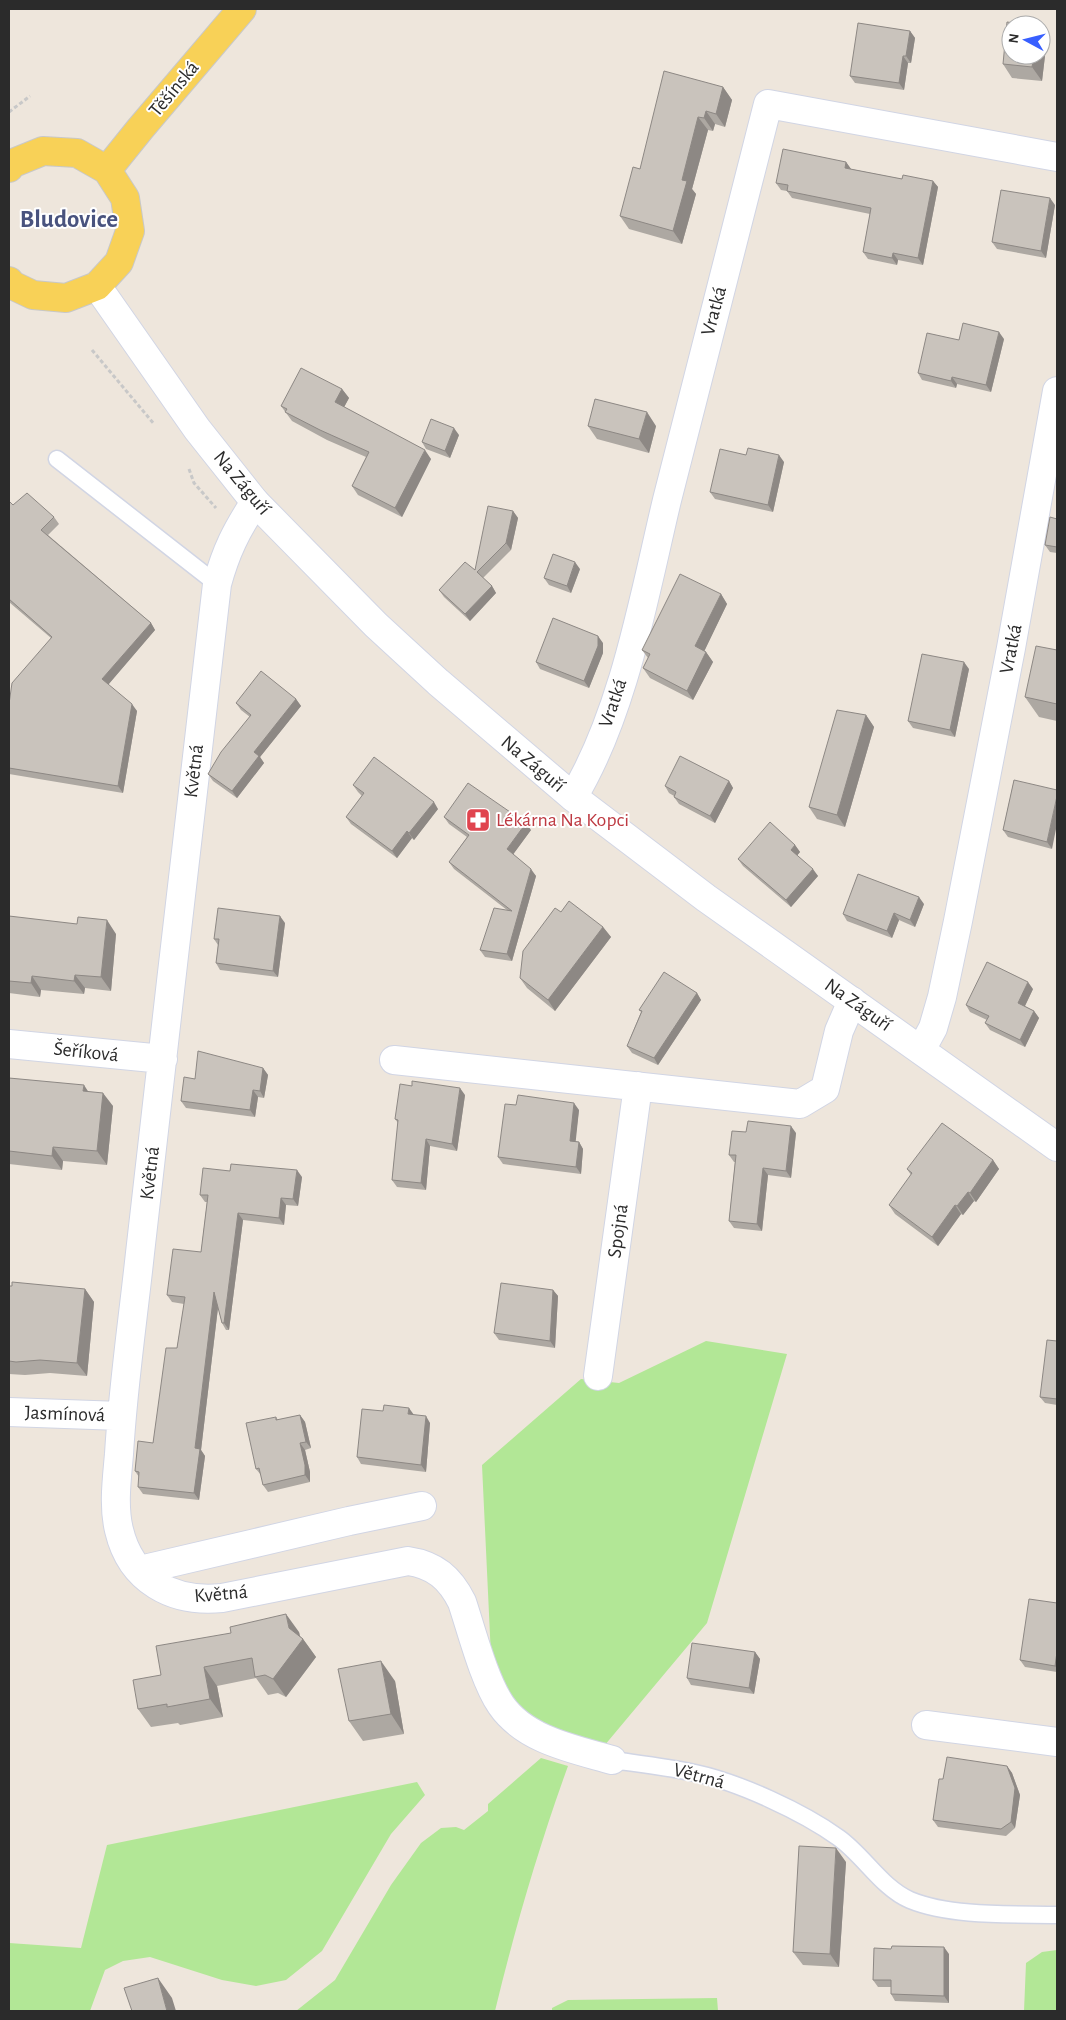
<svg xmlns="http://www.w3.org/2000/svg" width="1066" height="2020" font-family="'Alegreya Sans',sans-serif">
<rect width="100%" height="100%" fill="#eee6dc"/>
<path fill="#b2e796" d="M706,1341L787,1354L707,1623L599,1752L494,1720L482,1465L581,1379L619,1383Z
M541,1758L568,1766C539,1846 515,1928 495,2011H296L335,1980L391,1885L421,1843L441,1828L456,1827L464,1830L488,1811V1804Z
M417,1782L425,1795L391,1834L322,1951L286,1980L256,1986L222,1980L150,1957L123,1961L105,1970L90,2011H9V1943L81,1948L107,1845Z
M1057,1950V2011H1024L1026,1963L1042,1952Z
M717,1998L718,2011H552V2008L568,2000Z"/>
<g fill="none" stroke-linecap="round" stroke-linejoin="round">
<defs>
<path id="service" d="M57,459L217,584
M612,1760C640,1764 667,1767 695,1773C738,1782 803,1812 839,1838C864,1856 882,1888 910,1900C951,1917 1013,1914 1057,1915"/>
<path id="minor" d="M255,502C236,531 226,551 217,584C190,807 166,1030 140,1253C133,1319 123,1386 119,1454C117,1478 113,1506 119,1530C131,1581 173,1603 222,1598L408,1561C435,1565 450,1578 462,1602C472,1632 484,1680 501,1705C525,1740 574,1749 612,1760
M573,797C624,713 644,596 667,500C700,368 734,236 768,104L1057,157
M9,1044L163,1059
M921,1050L933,1028L942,997L958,921L1011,648L1057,391
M394,1060L800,1104L825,1089L839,1031L852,1001
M598,1376L638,1086
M9,1412L121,1416
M140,1570L349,1521L422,1506
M926,1725L1057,1742"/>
<path id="tertiary" d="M97,286L197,429L255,502L376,625L438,682L573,797L706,898L1057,1147"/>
<path id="primary" d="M9,168L11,164L43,151L77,153L107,170L125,198L130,231L119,262L97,286L66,298L33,295L12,285L9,281
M107,170L140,129L242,9"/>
</defs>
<use href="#service" stroke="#d1d5e4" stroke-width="19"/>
<use href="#minor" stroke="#d1d5e4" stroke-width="30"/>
<use href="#tertiary" stroke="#d1d5e4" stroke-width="30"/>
<use href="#primary" stroke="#c8c8c8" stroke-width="30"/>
<path stroke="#c8c8c8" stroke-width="3" stroke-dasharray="4 2.5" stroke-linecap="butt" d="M9,112L30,96
M92,350L154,424
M189,469L194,483L216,508"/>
<use href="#service" stroke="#fff" stroke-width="16"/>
<use href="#minor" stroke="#fff" stroke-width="28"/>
<use href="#tertiary" stroke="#fff" stroke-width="28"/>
<use href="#primary" stroke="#f8d157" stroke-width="28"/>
</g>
<path fill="#ada8a2" d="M910,31L915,38L911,63H908L904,90L855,83L850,76Z
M1041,31L1047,39L1042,81L1012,78L1003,64L1041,55Z
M723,87L732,100L725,127L715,124L713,131L708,130L692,189L696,194L682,244L629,229L620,216L640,169Z
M846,162L851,169L902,179L933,181L938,187L923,265L898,260L897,265L868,259L863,252L870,214L792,198L787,191L781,190L776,183Z
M1055,205L1046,258L997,249L992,242Z
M1004,339L991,392L957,384L956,388L922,380L918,373L959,340Z
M342,389L349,398L344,407L431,459L402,517L358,495L352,486L366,457L327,440L292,421L281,406Z
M588,426H656L649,453L597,439Z
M459,435L450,458L426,449L422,442Z
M746,455L784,462L773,512L715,499L710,492Z
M9,501L13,505L54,517L59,524L48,535L151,623L155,630L108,685L137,711L123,793L9,774V704L51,638L9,602Z
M513,511L518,518L511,550L483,578L492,586L496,593L470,621L444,597L439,590L475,570Z
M1057,519V553L1050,552L1045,545Z
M580,569L571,593L549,585L544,578Z
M721,594L727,604L704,651L706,652L713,662L693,700L650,678L643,668L648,658L642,650Z
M603,643V653L589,688L540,669L536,662Z
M1057,650V721L1039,717L1025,697Z
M969,669L955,737L913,728L908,721Z
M296,699L301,706L260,757L264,763L237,798L213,781L208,774L250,717L241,710L236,703Z
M866,715L874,727L845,827L817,819L809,807Z
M1014,780L1052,849L1008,837L1003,830Z
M729,781L733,788L715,823L679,804L674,797V796L669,793L665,786Z
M353,785L438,809L414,840L412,838L397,858L351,824L346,817L362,796L358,792Z
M444,817L531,830L513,854L536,876L512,961L485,957L480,950L507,910L454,869L449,862L467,837L449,824Z
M795,845L800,852L797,855L818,876L791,907L743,866L738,859Z
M924,904L915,927L899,920L892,938L847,921L843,914Z
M561,912L603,927L611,937L555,1011L527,988L520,978Z
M9,916L116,934L111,991L85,988L84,994L41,990L40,997L9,993Z
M285,923L278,977L220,970L216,963L218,945L214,939Z
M1033,989L1025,1006L1034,1011L1039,1018L1025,1047L990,1030L985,1023L987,1020L970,1012L966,1005Z
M697,993L701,1000L658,1065L632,1053L627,1046L641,1012L639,1010Z
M263,1068L268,1075L264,1098L258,1097L255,1117L186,1108L181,1101L195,1079Z
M9,1078L87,1091L113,1106L107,1165L63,1161L62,1170L9,1164Z
M465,1095L457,1151L430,1146L426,1190L397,1187L392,1180L398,1123L395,1119Z
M516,1105L579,1110L575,1141L579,1142L583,1149L581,1174L503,1164L498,1157Z
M746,1132L796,1133L791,1178L768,1175L762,1231L734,1228L729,1221L735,1162H734L729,1155Z
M993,1160L999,1169L976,1202L974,1201L963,1215L961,1214L938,1246L895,1214L889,1205L911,1175L907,1169Z
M230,1171L302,1177L298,1206L286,1205L284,1225L243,1220L229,1330H226L222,1323L218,1308L201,1450L205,1456L199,1500L143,1494L138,1487L139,1477L135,1471L153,1443L177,1348L184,1304L172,1302L167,1295L201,1252L207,1202H205L200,1195Z
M9,1286L85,1289L94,1302L87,1376L50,1373L25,1375L9,1374Z
M553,1290L558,1296L555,1348L499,1340L494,1333Z
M1057,1341V1405L1045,1403L1040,1397Z
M300,1415L305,1422L311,1448L305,1450L310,1472V1482L268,1492L263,1485L261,1475L256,1469L276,1417L278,1420Z
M413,1415L430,1423L426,1472L361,1464L357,1457Z
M1057,1603V1672L1025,1667L1020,1660Z
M299,1632L300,1636L303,1639L316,1657L286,1697L278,1693L268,1695L256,1678L217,1686L223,1717L180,1725L178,1723L151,1727L138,1709L161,1675Z
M755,1652L760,1659L754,1694L691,1685L687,1678Z
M395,1681L404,1734L363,1741L349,1721Z
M1007,1766L1012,1773L1020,1795L1015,1828L1006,1836L938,1827L933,1820L943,1779Z
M846,1862L839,1967L803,1965L793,1952Z
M949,1954V2003L895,2001L891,1994V1987H878L873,1980Z"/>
<path fill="#8d8884" d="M910,31L915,38L911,63L906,56Z
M1041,31L1047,39L1042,81L1032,67L1034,55H1041Z
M903,56L908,63L904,90L899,83Z
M723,87L732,100L725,127L716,114Z
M706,111L715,124L713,131L704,118Z
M698,117L708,130L692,189L696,194L682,244L673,231L682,180Z
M846,162L851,169L845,168Z
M933,181L938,187L923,265L918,258Z
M1050,198L1055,205L1046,258L1041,251Z
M893,253L898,260L897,265L892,258Z
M999,332L1004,339L991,392L986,385Z
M952,377L957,384L956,388L951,381Z
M342,389L349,398L342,411L335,402Z
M647,412L656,426L649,453L639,439Z
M454,428L459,435L450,458L445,451Z
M425,450L431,459L402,517L395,508Z
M779,455L784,462L773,512L768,505Z
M513,511L518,518L511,550L506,543Z
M575,562L580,569L571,593L567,586Z
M492,586L496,593L470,621L465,614Z
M721,594L727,604L702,656L695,646Z
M151,623L155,630L107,686L102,679Z
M598,636L603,643V653L589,688L584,681Z
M706,652L713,662L693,700L687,691Z
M964,662L969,669L955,737L950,730Z
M296,699L301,706L260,757L264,763L237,798L232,791L254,752Z
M132,704L137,711L123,793L118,786Z
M866,715L874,727L845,827L837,815Z
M729,781L733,788L715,823L710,816Z
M1057,796V824L1052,849L1047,842Z
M434,802L438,809L414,840L409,833Z
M526,823L531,830L512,856L507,849Z
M407,831L412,838L397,858L392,851Z
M795,845L800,852L796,857L791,850Z
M531,869L536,876L512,961L507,954Z
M813,869L818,876L791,907L786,900Z
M919,897L924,904L915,927L910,920Z
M894,913L899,920L892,938L887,931Z
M280,916L285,923L278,977L273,971Z
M107,920L116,934L111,991L101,977Z
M603,927L611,937L555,1011L548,1000Z
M75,975L85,988L84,994L74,981Z
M32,976L41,990L40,997L31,983Z
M1028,982L1033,989L1023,1010L1018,1003Z
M697,993L701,1000L658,1065L654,1058Z
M1034,1011L1039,1018L1025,1047L1020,1040Z
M263,1068L268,1075L264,1098L260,1091Z
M84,1085L93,1099L83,1091Z
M460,1088L465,1095L457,1151L452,1144Z
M253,1090L258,1097L255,1117L250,1110Z
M103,1093L113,1106L107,1165L97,1151Z
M574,1103L579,1110L575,1148L570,1141Z
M791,1126L796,1133L791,1178L786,1171Z
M426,1139L430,1146L426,1190L421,1183Z
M579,1142L583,1149L581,1174L576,1167Z
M53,1147L63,1161L62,1170L52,1156Z
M993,1160L999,1169L976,1202L970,1193Z
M763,1168L768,1175L762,1231L757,1224Z
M297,1170L302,1177L298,1206L293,1199Z
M968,1192L974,1201L963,1215L957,1206Z
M281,1198L286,1205L284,1225L279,1218Z
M955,1205L961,1214L938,1246L932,1237Z
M238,1213L243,1220L229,1330L224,1323Z
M85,1289L94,1302L87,1376L77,1363Z
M553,1290L558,1296L555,1348L550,1341Z
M214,1292L219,1299L201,1450L205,1456L199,1500L194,1493L195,1448Z
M409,1408L414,1415L408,1414Z
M300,1415L305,1422L311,1448L306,1442Z
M426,1416L430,1423L426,1472L421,1465Z
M300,1443L305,1450L310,1472V1482L305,1475Z
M286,1614L299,1632L301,1642L303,1639L316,1657L286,1697L273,1679L289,1628Z
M755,1652L760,1659L754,1694L749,1688Z
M1057,1652V1669L1055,1666Z
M381,1661L395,1681L404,1734L391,1714Z
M204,1667L217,1686L223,1717L210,1699Z
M1007,1766L1012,1773L1020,1795L1015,1828L1011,1822Z
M836,1848L846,1862L839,1967L830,1954Z
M944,1947L949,1954V2003L944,1996Z
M158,1978L172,1998L176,2011H167Z"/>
<path fill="#c9c3bc" stroke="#8d8884" d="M1007,22L1030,25H1011V55H1034L1032,67L1003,64Z
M858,23L910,31L906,56H903L899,83L850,76Z
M664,71L723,87L716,114L706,111L704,118L698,117L682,180L687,181L673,231L620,216L633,167L640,169Z
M783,149L846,162L845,168L902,179L903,175L933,181L918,258L893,253L892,258L863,252L871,208L787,191L788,185L776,183Z
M1001,190L1050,198L1041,251L992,242Z
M963,323L999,332L986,385L952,377L951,381L918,373L927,333L959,340Z
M301,368L342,389L335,402L425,450L395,508L352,486L369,452L320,430L285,412L287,409L281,406Z
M595,399L647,412L639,439L588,426Z
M431,419L454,428L445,451L422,442Z
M748,448L779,455L768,505L710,492L720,449L746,455Z
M27,493L54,517L41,530L151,623L102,679L132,704L118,786L9,768V704L12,683L52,637L9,599V501L13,505Z
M488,506L513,511L506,543L477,572L492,586L465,614L439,590L465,562L475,570Z
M1050,517L1057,519V547L1045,545Z
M553,554L575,562L567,586L544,578Z
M680,574L721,594L695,646L706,652L687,691L643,668L650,654L642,650Z
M553,618L598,636V646L584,681L536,662Z
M1036,646L1057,650V704L1025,697Z
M922,654L964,662L950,730L908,721Z
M261,671L296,699L254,752L259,756L232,791L208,774L221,752L251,715L236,703Z
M837,710L866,715L837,815L809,807Z
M680,756L729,781L710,816L674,797L676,792L665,786Z
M374,757L434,802L409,833L407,831L392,851L346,817L364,793L353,785Z
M1014,780L1057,790V796L1047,842L1003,830Z
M468,783L526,823L507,849L531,869L507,954L480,950L494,908L512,911L449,862L469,835L444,817Z
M770,822L795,845L791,850L813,869L786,900L738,859Z
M858,874L919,897L910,920L894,913L887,931L843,914Z
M569,901L603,927L548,1000L520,978L523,951L555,908L561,912Z
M218,908L280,916L273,971L216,963L219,939H214Z
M9,916L77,924L78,917L107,920L101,977L75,975L74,981L32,976L31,983L9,981Z
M987,962L1028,982L1018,1003L1034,1011L1020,1040L985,1023L989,1016L966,1005Z
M664,972L697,993L654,1058L627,1046L642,1011L639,1010Z
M198,1051L263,1068L260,1091L253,1090L250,1110L181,1101L184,1077L195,1079Z
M9,1078L84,1085L83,1091L103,1093L97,1151L53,1147L52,1156L9,1151Z
M412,1081L460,1088L452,1144L426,1139L421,1183L392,1180L398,1120L395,1119L400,1084L412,1086Z
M518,1095L574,1103L570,1141L579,1142L576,1167L498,1157L505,1104L516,1105Z
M748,1121L791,1126L786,1171L763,1168L757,1224L729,1221L736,1155H729L732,1131L746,1132Z
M942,1123L993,1160L970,1193L968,1192L957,1206L955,1205L932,1237L889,1205L912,1173L907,1169Z
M231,1164L297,1170L293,1199L281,1198L279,1218L238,1213L224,1323H222L214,1292L195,1448L200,1449L194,1493L138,1487L139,1472L135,1471L138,1441L153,1443L166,1348H177L185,1297L167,1295L173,1249L201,1252L208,1195H200L203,1168L230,1171Z
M12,1282L85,1289L77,1363L40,1360L16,1362L9,1361V1286H12Z
M501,1283L553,1290L550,1341L494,1333Z
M1047,1340L1057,1341V1399L1040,1397Z
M384,1405L409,1408L408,1414L426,1416L421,1465L357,1457L362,1409L383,1411Z
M300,1415L306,1442L300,1443L305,1465V1475L263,1485L259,1468L256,1469L246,1423L276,1417V1420Z
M1029,1599L1057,1603V1652L1055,1666L1020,1660Z
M286,1614L289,1628L303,1639L273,1679L265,1675L255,1677L252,1658L204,1667L210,1699L167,1707V1704L138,1709L133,1680L161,1675L156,1646L231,1633L230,1627Z
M692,1643L755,1652L749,1688L687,1678Z
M381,1661L391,1714L349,1721L338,1669Z
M947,1757L1007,1766L1015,1788L1011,1822L1001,1829L933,1820L939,1779H943Z
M799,1846L836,1848L830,1954L793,1952Z
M892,1946L944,1947V1996L891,1994V1980H873L874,1948L891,1949Z
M158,1978L167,2011H132L124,1988Z"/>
<defs>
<symbol id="pharmacy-square" viewBox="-11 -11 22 22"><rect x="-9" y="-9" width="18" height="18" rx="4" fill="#e0444e" stroke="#fff"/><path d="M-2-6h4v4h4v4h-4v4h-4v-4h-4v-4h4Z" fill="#fff"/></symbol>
</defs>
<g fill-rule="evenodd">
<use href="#pharmacy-square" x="464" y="806" width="28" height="28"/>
</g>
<g text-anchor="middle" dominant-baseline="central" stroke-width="4" stroke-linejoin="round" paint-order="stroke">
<g font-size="20" fill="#2b2b2b" stroke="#fff">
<text transform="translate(174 89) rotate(-50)">Těšínská</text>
<text transform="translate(714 311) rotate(-75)">Vratká</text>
<text transform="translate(242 483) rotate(50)">Na Záguří</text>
<text transform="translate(1011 649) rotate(-79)">Vratká</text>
<text transform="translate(613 703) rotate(-71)">Vratká</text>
<text transform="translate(533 764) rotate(40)">Na Záguří</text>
<text transform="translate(194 771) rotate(-83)">Květná</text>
<text transform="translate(858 1005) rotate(35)">Na Záguří</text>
<text transform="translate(86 1052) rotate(6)">Šeříková</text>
<text transform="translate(150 1173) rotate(-83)">Květná</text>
<text transform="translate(618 1231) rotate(-82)">Spojná</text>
<text transform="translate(65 1414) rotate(2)">Jasmínová</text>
<text transform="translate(221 1594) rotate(-5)">Květná</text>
<text transform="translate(699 1776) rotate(15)">Větrná</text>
</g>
<g font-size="20" fill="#be3a42" stroke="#fff" text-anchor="start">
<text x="496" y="820">Lékárna Na Kopci</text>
</g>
<g font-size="25" font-weight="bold" fill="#49537e" stroke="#fff">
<text x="69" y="219">Bludovice</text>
</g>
</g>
<rect width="1066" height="2020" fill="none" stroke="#2b2b2b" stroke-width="20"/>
<g transform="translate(1026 40) rotate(277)"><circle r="24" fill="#ffffff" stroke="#aaaaaa"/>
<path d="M0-4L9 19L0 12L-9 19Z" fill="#385fff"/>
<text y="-8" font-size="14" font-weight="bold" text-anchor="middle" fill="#2b2b2b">N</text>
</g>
</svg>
